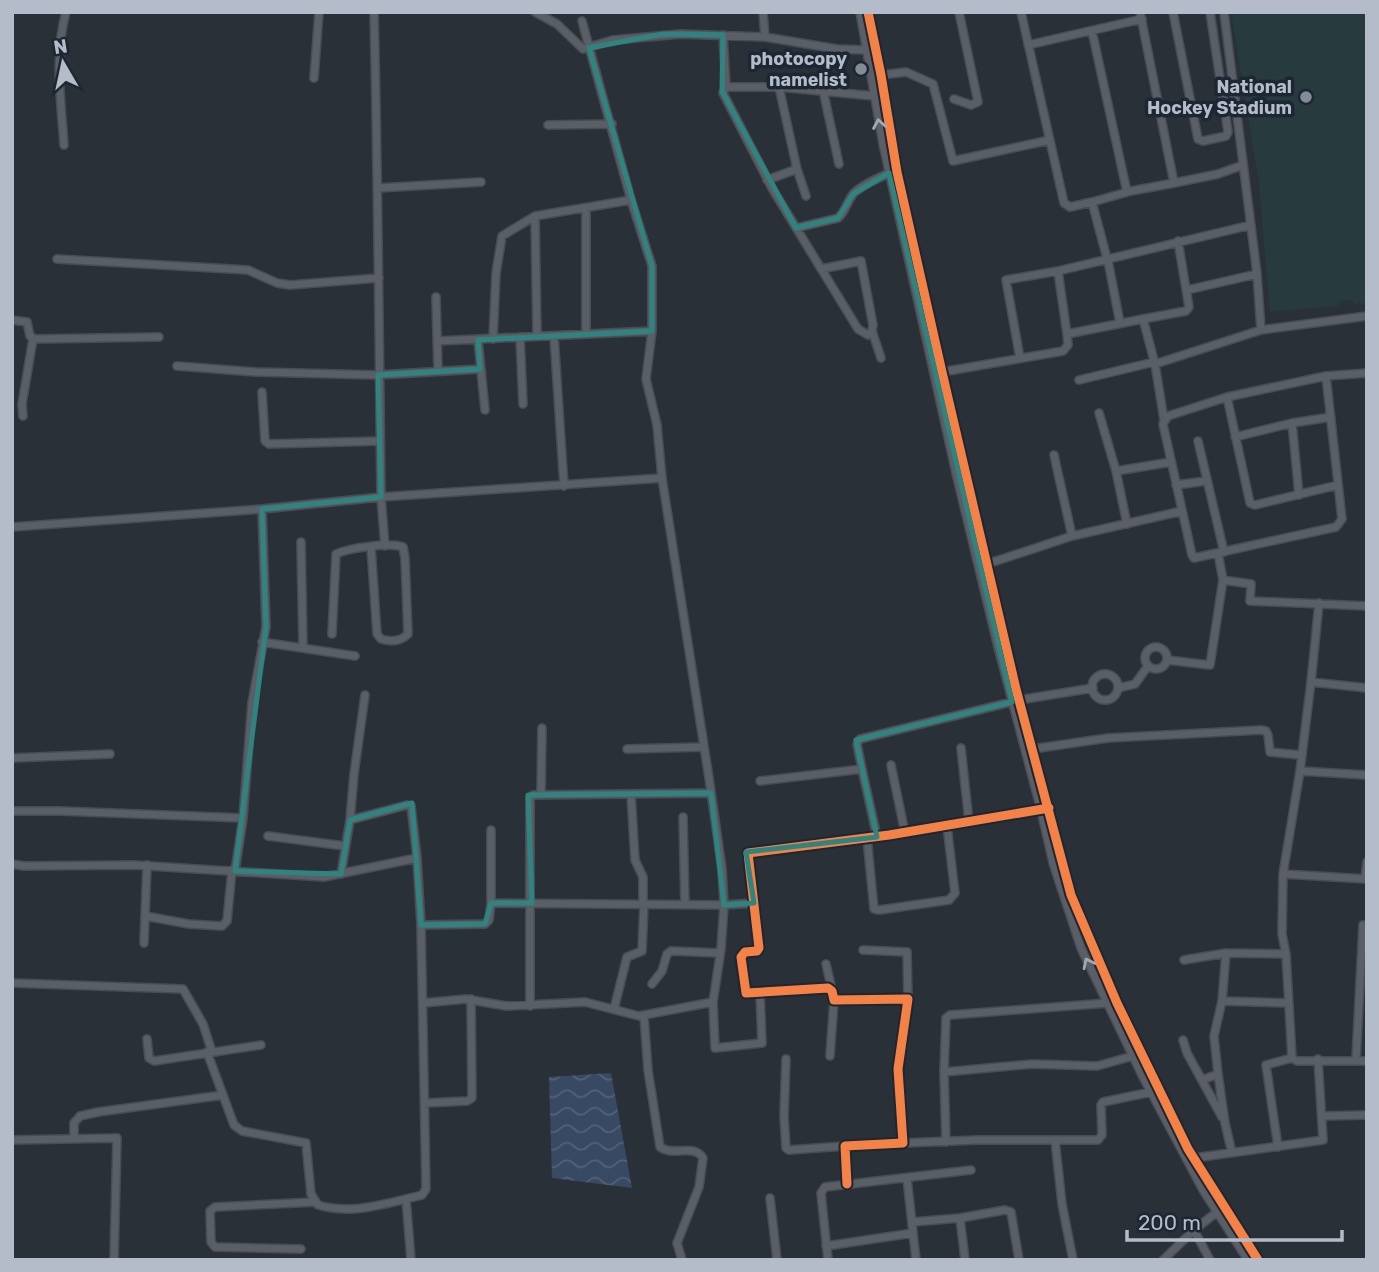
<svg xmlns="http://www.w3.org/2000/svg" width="1379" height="1272" font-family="Rubik,sans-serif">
<defs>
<pattern id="water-waves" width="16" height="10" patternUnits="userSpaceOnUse" patternTransform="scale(1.75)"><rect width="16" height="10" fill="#384963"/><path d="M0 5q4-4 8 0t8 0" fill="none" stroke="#526178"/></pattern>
</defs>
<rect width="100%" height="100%" fill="#2a3038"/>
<path fill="#273a3e" d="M1231,12H1367V303L1354,304L1352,300L1340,301L1338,306L1270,312L1259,183Z"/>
<path fill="url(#water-waves)" d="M611,1073L632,1188L552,1178L549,1077Z"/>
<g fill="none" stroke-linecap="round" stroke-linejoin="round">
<defs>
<path id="minor" d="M535,12L557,24L583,49L613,40L680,34L765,37L837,49L867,50
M763,12L765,37
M860,12L883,144L956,473L998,647L1041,810L1053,863L1081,948L1143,1077L1203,1190L1248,1260
M868,12L881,75L897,172L942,372L1016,689L1071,895L1117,1003L1188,1149L1258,1260
M1021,12L1064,203L1070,207L1092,202
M1140,12L1174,183L1218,174L1243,165
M1173,12L1198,139L1203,141L1226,136L1228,132L1210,12
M1224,12L1257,274L1261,330
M582,21L631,200L652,266V331L646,379L657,425L662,478
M1092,31L1127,192
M723,35L726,87
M1028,45L1142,19
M881,75L906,72L933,84L953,161L1050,140
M314,78L319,12
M779,87L797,169L806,196
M823,90L839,164
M954,99L971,105L978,102L959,12
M548,125L612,124
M64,145C61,101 54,55 66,12
M767,180L797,169
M378,188L481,182
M586,209V334
M535,216L537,335
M796,228L838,218C846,211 847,201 854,193C863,184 877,179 889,173
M57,259L248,270L277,283L290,285L379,278
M821,269L861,261L873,325L872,331L868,335L858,329L773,190L723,93L726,87H779L874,96
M1058,271L1067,334
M1187,290L1257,274
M436,297L438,371
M1143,319L1186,311L1189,307L1178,241
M12,320L27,322L30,336L35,339L159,337
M1120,323L1109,266L1092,202L1131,191L1174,183
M872,331L881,358
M554,336L564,486
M520,337L523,404
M493,339L496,273L502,236L535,216L631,200
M478,340L485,410
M437,341L652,331
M1020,358L1006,280L1058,271L1251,225
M1155,364L1164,420
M177,366L256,372L378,375L480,369
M942,372L1063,351L1068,345L1067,334L1143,319L1155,364L1261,330L1367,316
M1326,376L1342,519L1336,527L1194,558L1192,555L1163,424L1168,416L1227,397Z
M1326,376L1367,373
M1079,380L1154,362
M262,392L265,441L269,444L380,441
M1227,397L1250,503L1255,505L1338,485
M1099,413L1116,471L1127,524
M23,416L22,404L33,339
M1292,423L1299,495
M1235,437L1292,423L1331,417
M1198,441L1224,552
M1054,455L1072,536
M1116,471L1171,462
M1176,485L1206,481
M12,527L262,509L381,497C379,335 378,174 374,12
M301,542L303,647
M385,546L381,497L662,478L709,778L722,869L724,905L754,903
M987,564L1072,536L1182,511
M1223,580L1251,584L1250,601L1367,606
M332,634L336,554C349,548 389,542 403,547L405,558L408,634C401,641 391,642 381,639L377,634L371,547
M262,642L355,656
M1145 658a11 11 0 1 1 22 0a11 11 0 1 1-22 0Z
M1167,660L1210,665L1223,580L1218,553
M1092 687a13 13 0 1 1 26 0a13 13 0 1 1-26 0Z
M1311,682L1319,603
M1118,688L1135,684L1148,666
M961,748L969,822
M627,749L704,747
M1032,749L1108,738L1261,730L1266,731L1268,735L1270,752L1300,755
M12,758L110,754
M891,765L905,833
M862,769L857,744L860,739L1019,700L1093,688
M1300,771L1311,682L1367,688
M760,781L862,769L877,837
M631,794L635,860L643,877V904
M541,795L542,728
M12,811H60L243,818
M683,817L685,905
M268,836L345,846
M867,838L874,909L879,910L949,900L955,893L947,826
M12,864L24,866L134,865L324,877L417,858L411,806L407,805L350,820
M235,871L243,818L252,703L266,627L262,509
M341,874L350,820L354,774L365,695
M1283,874L1300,771L1367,775
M1365,879L1367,862
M1367,879L1283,874L1282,934L1286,954L1292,1058L1297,1061H1367
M491,903V830
M145,916L189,924L222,926L227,921L232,870
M421,925L485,924L489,920L491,903L724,905L721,949L713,1002L715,1048L762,1043L760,993
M144,943L147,865
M863,950L907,952L908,999
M1184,960L1226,953L1286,954
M826,964L832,990
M12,983L183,989L203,1024L212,1052
M652,984L662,971L667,954L671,951L720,953
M1222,1001L1289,1003
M423,1003L466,999L506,1006L585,1002L639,1016L713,1002
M530,1006V798L533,795L711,793
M614,1009L627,957L642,951L644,904
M644,1016L648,1070L660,1147C673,1157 694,1143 703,1158L699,1187L677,1243L682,1260
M147,1039L149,1058L154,1061L261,1045
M1183,1040L1187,1053L1222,1117
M207,1052L234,1125L242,1131L306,1143L311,1194L318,1205C349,1214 376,1206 406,1199L411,1260
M830,1056L834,1000
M786,1059L784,1116L786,1148L789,1150L845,1146
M1356,1060L1363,925
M944,1072L1032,1064L1097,1066L1133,1056
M1218,1074L1214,1036L1222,1001L1226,953
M1202,1080L1218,1074L1225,1123L1232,1153
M425,1103L467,1101L472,1098L471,999
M1323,1116L1367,1115
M74,1138V1123L80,1116L98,1112L223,1095
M12,1140L117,1138L114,1260
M1055,1140L1062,1204L1073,1260
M946,1142L944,1072L946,1018L950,1015L1108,1003
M903,1143L977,1140H1098L1102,1135L1101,1105L1103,1102L1151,1092
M1278,1147L1266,1065L1292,1058
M1194,1158L1323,1140L1318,1059
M907,1178L916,1260
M847,1184L845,1146L903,1143L898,1069L908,999L834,1000L832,991L828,988L746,993L741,957L745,952L757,951L759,948L748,853L889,835L1046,809
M770,1198L777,1260
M406,1199L422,1195L426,1189L421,925L417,858
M912,1222L960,1218
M1194,1230L1210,1260
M826,1246L913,1233
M301,1249L215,1247L211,1242L210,1211L215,1207L315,1202
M828,1260L821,1193L825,1187L971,1170
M965,1260L960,1218L1005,1210L1011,1212L1019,1260
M1163,1260L1194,1230L1217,1212"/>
</defs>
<use href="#minor" stroke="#484c53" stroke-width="10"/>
<use href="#minor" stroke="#5a5e66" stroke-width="7"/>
<defs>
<path id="cycleway" d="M868,12L881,75L897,172L942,372L1016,689L1071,895L1117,1003L1188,1149L1258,1260
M847,1184L845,1146L903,1143L898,1069L908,999L834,1000L832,991L828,988L746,993L741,957L745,952L757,951L759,948L748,853L889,835L1049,808"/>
</defs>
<use href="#cycleway" stroke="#1d2633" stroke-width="13"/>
<use href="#cycleway" stroke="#f48246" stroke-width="9"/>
</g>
<defs><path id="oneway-chevron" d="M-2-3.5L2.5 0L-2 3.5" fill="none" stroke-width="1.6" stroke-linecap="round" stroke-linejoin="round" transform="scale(1.75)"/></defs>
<g stroke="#a2a9b5">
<use href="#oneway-chevron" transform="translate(879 124) rotate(-100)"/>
<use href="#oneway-chevron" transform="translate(1088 963) rotate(-116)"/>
</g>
<path fill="none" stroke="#308480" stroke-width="5" stroke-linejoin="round" d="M663,34L723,35L722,91L796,228L838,218L853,194L889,173L1012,702L856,740L877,837L746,852L754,903L724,905L711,793L528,795L532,903H491L485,924L421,925L412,803L350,820L341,874L235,871L266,627L262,509L381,497L378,375L480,369L478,340L652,331V266L589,48Z"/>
<g fill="#848b96" stroke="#1d2633" stroke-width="2.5">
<circle cx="861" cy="69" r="7"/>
<circle cx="1306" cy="97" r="7"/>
</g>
<g text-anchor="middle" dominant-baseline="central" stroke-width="7" stroke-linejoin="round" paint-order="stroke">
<g font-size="18" font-weight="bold" fill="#b4bcc9" stroke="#1d2633" text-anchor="end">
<text x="847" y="59">photocopy<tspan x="847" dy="21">namelist</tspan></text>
<text x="1292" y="87">National<tspan x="1292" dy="21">Hockey Stadium</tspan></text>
</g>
</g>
<rect width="1379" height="1272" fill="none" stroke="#b4bcc9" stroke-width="28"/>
<g transform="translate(63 63) rotate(351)" stroke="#1d2633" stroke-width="5" paint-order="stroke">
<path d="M0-5L12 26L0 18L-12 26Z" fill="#b4bcc9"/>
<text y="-10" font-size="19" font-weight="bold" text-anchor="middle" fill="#b4bcc9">N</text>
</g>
<path d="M1127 1230v10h215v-10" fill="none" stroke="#b4bcc9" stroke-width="3.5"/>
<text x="1138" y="1230" font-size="21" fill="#b4bcc9" stroke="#1d2633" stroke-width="5" paint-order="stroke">200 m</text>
</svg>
